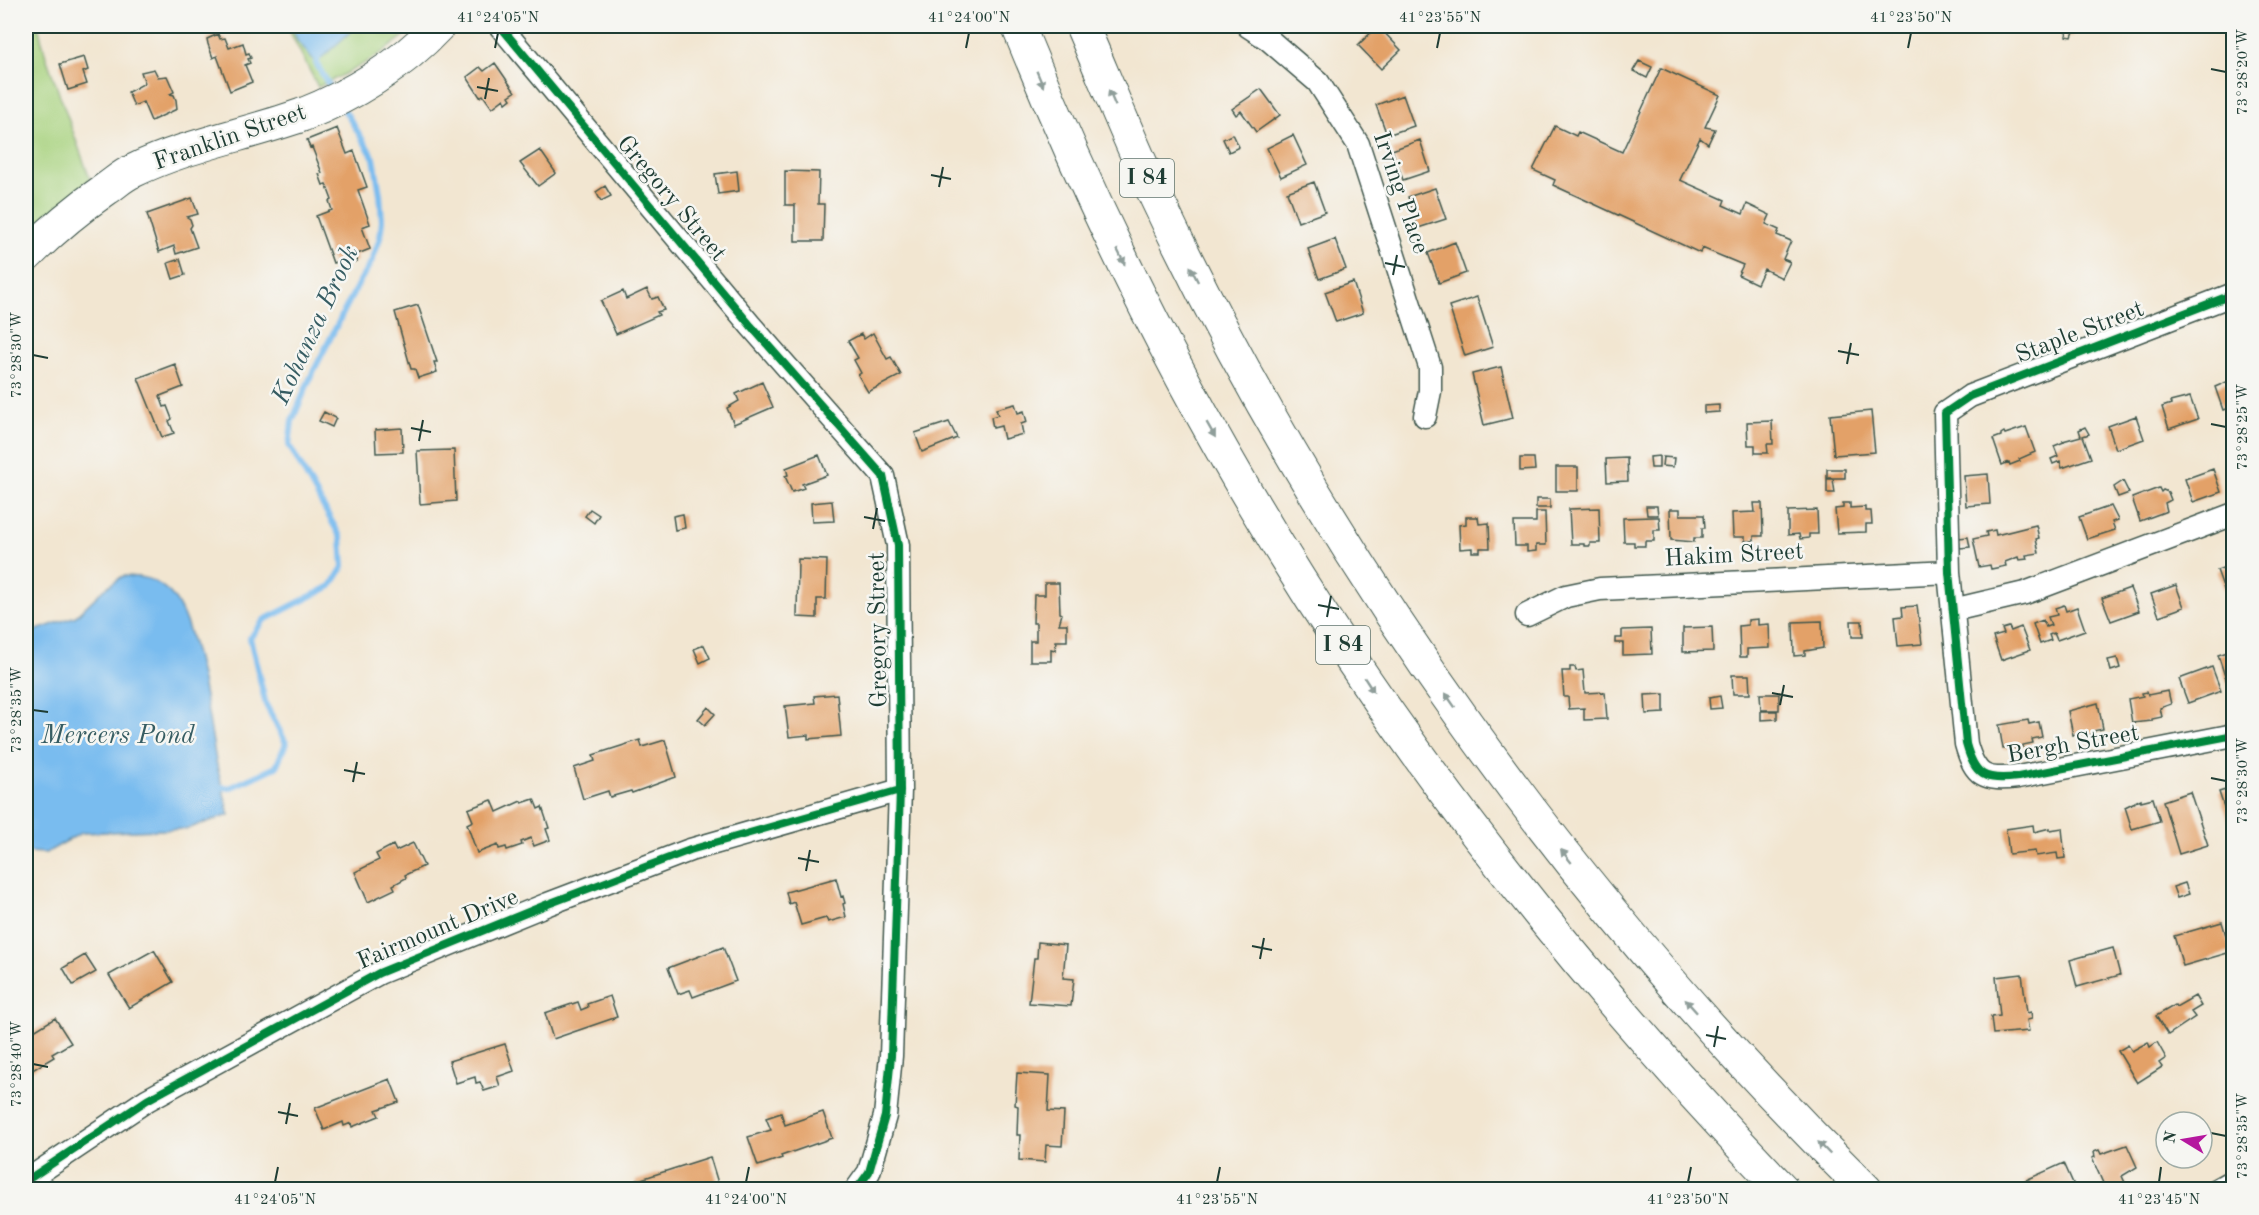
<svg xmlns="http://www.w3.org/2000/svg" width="2259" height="1215" font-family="'Old Standard TT',serif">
<rect width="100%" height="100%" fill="#f6f6f2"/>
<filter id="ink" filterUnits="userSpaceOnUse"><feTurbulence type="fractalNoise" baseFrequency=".0167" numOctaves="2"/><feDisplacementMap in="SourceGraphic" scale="12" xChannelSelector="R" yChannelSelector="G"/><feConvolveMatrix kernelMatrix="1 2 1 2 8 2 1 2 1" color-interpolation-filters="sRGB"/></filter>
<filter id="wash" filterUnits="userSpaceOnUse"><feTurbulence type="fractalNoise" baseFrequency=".008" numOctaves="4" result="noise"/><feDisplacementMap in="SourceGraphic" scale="24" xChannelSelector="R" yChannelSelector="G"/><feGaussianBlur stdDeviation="1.35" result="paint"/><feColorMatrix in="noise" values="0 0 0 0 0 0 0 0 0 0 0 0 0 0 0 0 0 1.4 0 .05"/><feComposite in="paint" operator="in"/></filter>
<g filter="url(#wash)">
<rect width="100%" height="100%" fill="#f2e6d1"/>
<path fill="#a6d17c" stroke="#628758" stroke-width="1.5" d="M26,26H38L46,57L90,179L26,239Z
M287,26H415C385,54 355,70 318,87Z"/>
<path fill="#79bcef" stroke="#4c7c92" stroke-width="1.5" d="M292,26H357L316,63L297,40Z
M123,576C145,577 152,577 169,592C196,618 209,722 216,761C220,779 225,797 229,815L186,829L81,833L46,853L26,852V634L76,616L104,589Z"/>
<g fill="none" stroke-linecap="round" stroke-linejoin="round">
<path stroke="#79bcef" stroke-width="6" d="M319,56L316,63L333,92
M214,786L229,788L276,767L286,743L266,705L250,638L264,620L331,586L343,567L341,538L289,445L292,421L311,376L358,284L372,261L380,238L382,221L380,194L374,158L343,108"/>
</g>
<g id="blocks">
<path fill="#e3a168" d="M1378,26L1401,50L1381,69L1358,45Z
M2064,26H2076L2072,37L2066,36L2067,32L2063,31Z
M218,34L220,39L225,38L229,48L243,43L246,54L249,53L251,58L248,59L250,63L245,65L252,82L230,91L217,56L213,58L208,44L207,39Z
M84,57L88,70L83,72L87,84L68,90L60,64Z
M1639,61L1652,67L1647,78L1633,71Z
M495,63L515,92L509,96L511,99L506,103L504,99L492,108L483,95L480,97L467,77L480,67L484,71Z
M1661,68L1720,95L1705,127L1715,129L1708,144L1700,138L1680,180L1725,200L1723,205L1743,214L1747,204L1770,215L1766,224L1779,230L1777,235L1791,241L1783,259L1790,262L1782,278L1764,269L1757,284L1738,275L1743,265L1702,248L1700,253L1553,185L1555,180L1533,170L1555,126L1576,136L1578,132L1622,152Z
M154,69L158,77L167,76L174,92L170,94L174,95L176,100L177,109L151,121L143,102L134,106L128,92L145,83L141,72Z
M1261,89L1280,115L1256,132L1241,111L1236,115L1232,109Z
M1403,95L1414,126L1387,135L1376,105Z
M337,128L347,154L354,151L367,187L358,190L370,224L362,227L370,249L355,255L357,261L347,264L345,259L333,263L316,216L332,210L329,201L332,200L326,184L323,185L319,174L322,173L312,147L310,148L307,140Z
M1233,134L1239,147L1229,152L1223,139Z
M1293,135L1307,165L1281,177L1267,148Z
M1420,140L1430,171L1403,180L1392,150Z
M540,150L556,173L538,186L520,163Z
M737,171L739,191L718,194L715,174Z
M785,171L819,172L818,204H824L823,241H795V205H785Z
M1314,182L1325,212L1298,222L1287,192Z
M605,186L611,196L601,201L596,192Z
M1435,188L1446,219L1418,228L1408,197Z
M192,198L198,214L187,217L190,219L192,225L190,228L197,247L176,254L174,246L159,252L147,214Z
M1335,239L1346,269L1319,279L1308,249Z
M1455,242L1466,273L1439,283L1428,253Z
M180,259L185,275L173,279L168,263Z
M1353,282L1363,313L1336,322L1325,292Z
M647,289L652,299L658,297L664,310L657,312L659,315L616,334L601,301L623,291L626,299Z
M1477,297L1493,347L1465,356L1449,306Z
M418,305L437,362H434L437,372L418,378L415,369H411L395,312Z
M873,333L887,359L891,357L901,375L868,392L858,375L861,373L854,360L858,358L848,341L861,334L864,339Z
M175,364L183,387L160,396L164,407L167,406L172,419L169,421L174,433L162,437L138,378Z
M1501,367L1513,418L1484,425L1472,374Z
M2231,380L2234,381V406L2223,410L2215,387Z
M762,382L773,407L734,424L727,408L739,401L736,394Z
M2190,397L2198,419L2169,429L2162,407L2171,404L2170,402Z
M1015,404L1018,413L1024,411L1027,422L1021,424L1023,434L1004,439L1001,426L993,428L991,417L998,415L996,409Z
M1719,405V412L1704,413V406Z
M1871,411L1875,452L1834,455L1830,415Z
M324,412L336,418L332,427L319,421Z
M2136,416L2144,439L2116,449L2108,426Z
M1772,421L1773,444H1767L1768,453H1755V445H1748L1747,422Z
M949,422L957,438L922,452L915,433Z
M2026,427L2035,452L2019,459L2020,461L2010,465L2009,462L2002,465L1993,439L2001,436V434L2004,432L2005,434Z
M2085,427L2089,434L2083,436L2091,458L2062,468L2060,461L2053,464L2051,459L2058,456L2054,446L2064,442L2063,441L2081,436L2079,430Z
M402,428L403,452L376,453L375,430Z
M454,450L456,501L420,504L417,451Z
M819,455L827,475L802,484L804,488L792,492L785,476L788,475L786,468Z
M1659,456V468H1651L1650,457Z
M1663,457L1674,458L1673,467L1662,466Z
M1520,458H1534L1535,470L1520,471Z
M1627,458L1628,481L1607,482L1606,459Z
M1556,467H1578V491H1556Z
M1827,469H1845V478H1827Z
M2213,469L2221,492L2193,502L2185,479Z
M1988,474L1990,504L1966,506L1964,476Z
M1827,479H1833L1835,493H1827Z
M2123,481L2129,493L2118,497L2114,487Z
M2159,488L2161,492L2163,490L2168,492L2171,500L2165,503L2167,511L2140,521L2132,498Z
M1536,499H1550V508H1536Z
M832,501L834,521L812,522L811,503Z
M1754,503H1762L1763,536H1754V541H1745V537H1733L1732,513L1755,512Z
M1843,503H1850V508L1865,507V511H1871L1872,524H1866V532L1837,533L1835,509L1843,508Z
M1646,506H1657L1658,515H1647Z
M2111,506L2118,520L2112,522L2115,530L2087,539L2079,517Z
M1599,508L1600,543H1590V546H1584V544H1571L1569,509Z
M590,509L599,515L594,523L585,516Z
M1670,509H1680V515H1704L1705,528H1702V538H1694V542L1671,540Z
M1817,510L1818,534H1809V538L1800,539L1799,534L1788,535V511Z
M1536,512H1545L1546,545H1536V551L1527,552V546H1515L1514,522H1536Z
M683,514L685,528L675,530L673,516Z
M1466,517H1478L1479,524L1489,523L1490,548H1480V552H1472V548L1460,549L1459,525L1466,524Z
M1653,517H1659L1660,530H1654V541H1645V546H1634V542H1624L1623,518Z
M2036,525L2039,538L2036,539L2039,553L2026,555L2027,559L2019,560L2018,557L2005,562L2006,566L1991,569L1990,565L1979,567L1973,539L1987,536L1986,532L1995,530L1996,535Z
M1968,537L1970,547L1960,548L1959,538Z
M798,559L827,560L826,599H817V618L797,617Z
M2234,564V589L2225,592L2217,570Z
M1045,583H1059L1060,613L1062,614L1059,624H1067V641H1056L1055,650L1051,649V661H1030V641H1036V623H1033L1034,595H1045Z
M2176,585L2184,607L2159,616L2151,594Z
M2130,588L2139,611L2111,621L2102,598Z
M2064,605L2066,611L2077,607L2085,630L2057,640L2054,633L2049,635L2051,640L2040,644L2033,624L2043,620L2046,627L2051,625L2048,617L2057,615L2055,608Z
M1917,606L1922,644L1898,646L1895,617L1903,616L1902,607Z
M1758,619V625L1769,624L1770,648L1747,649V657H1740L1739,626L1748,625V620Z
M1822,621L1823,648L1805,651V655L1794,656L1793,622Z
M1851,621H1862L1863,637H1852Z
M1712,627L1713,651L1683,652V628Z
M2009,627L2011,631L2021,627L2030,650L2001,660L1993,637L2004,634L2002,629Z
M1651,629L1652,654L1623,655V643H1615V638H1622V630Z
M704,645L710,658L700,663L694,649Z
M2234,650V700H2233L2218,655Z
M2117,658L2120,668L2111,671L2108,660Z
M1570,667H1575L1576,671L1583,670L1585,693L1605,692L1607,719L1584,720V708L1569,709L1568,697H1564L1562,671H1570Z
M2212,667L2221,691L2188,703L2179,679Z
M1732,675H1749L1750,694H1733Z
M2168,691L2171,704L2160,708L2162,717L2152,719V721L2132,723L2128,699L2143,696L2142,693L2147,692L2148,695Z
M837,694L841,736L808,739V735L789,737L785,706L815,703L814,696Z
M1664,694V713L1646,714L1645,695Z
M1760,694H1779V710H1761Z
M1720,696L1722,708L1710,709L1709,698Z
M2098,703L2103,729L2093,731L2094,734L2087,735L2086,732L2073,735L2068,711Z
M708,707L715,714L705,725L698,719Z
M1761,711H1777V719L1761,720Z
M2028,720L2029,724L2039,722L2042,737L2032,739L2033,743L2023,745V747L2003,749L1999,725Z
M640,740L642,747L665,740L676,777L632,793L631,791L610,797L608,791L583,799L574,768L595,761L593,755Z
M2234,787V833L2233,834L2219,792Z
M2190,792L2208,845L2179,854L2163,801Z
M2153,798L2160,821L2132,829L2125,807L2141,799V801Z
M534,799L538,809L542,807L549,828L546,829L550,840L534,846L531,838L521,842L522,845L507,850L506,847L499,849L498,845L477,853L467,824L473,821L468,809L492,800L497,812L521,801L522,803Z
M2033,825L2034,832L2050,828V830L2062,828L2065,858L2058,859L2057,853L2036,856L2035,851L2009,854L2006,829Z
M413,843L424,866L405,875L406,878L393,885L395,889L368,902L355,872L379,860L376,854L393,845L396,851Z
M836,878L841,897L843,896L845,903L843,904L846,917L828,922L826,918L801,925L794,902L789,904L786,892Z
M2185,883L2189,894L2177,898L2173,887Z
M2222,922L2231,952L2183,966L2174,936Z
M1038,942L1066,945L1063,978L1074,979L1071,1006L1029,1003L1034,958H1037Z
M723,947L736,981L693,997L690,990L678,994L668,968Z
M2113,948L2120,975L2077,987L2070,960Z
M154,950L173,982L129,1008L109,975Z
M85,955L96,972L73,985L63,968Z
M2022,974L2027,1013L2031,1012L2032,1019L2027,1020L2029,1031L1993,1034L1991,1017L2000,1016L1996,977Z
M610,996L617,1017L553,1039L545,1013L578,1002L581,1010L588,1007L587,1004Z
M2195,996L2201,1006L2191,1012L2195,1017L2168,1035L2156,1016L2175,1005L2176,1007Z
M55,1018L71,1043L52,1054L54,1057L26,1074V1036Z
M2148,1042L2150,1047L2157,1042L2166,1058L2159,1063L2162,1067L2137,1083L2118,1051L2128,1045L2132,1051Z
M505,1044L514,1071L497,1077L500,1086L484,1091L480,1082L476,1083L475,1077L456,1083L449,1061Z
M1017,1073L1050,1075L1048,1111L1064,1112L1062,1146L1046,1145L1045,1162L1019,1160L1020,1135H1017L1018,1106L1015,1105Z
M390,1079L399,1102L376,1110L379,1116L352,1127L351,1123L344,1126L343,1122L324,1130L315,1108Z
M823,1112L832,1138L781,1156L782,1158L758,1166L748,1137L771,1130L766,1118L781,1113L785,1125Z
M2127,1145L2137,1167L2122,1176L2127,1187L2121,1190H2106L2092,1158L2095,1157L2094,1152L2099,1150L2101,1154Z
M710,1157L718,1183L698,1190H638L635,1181Z
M2064,1163L2076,1190H2028L2024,1181Z"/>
</g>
</g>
<g filter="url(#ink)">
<use href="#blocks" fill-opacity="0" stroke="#3f564c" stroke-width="1.5"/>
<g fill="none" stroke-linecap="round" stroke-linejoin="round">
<defs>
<path id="street" d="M500,26L751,326L883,476L898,545L900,790L891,1056L885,1116L869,1172L856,1190
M1248,26L1268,39L1318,82L1358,144L1430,367V391L1425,416
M2234,294L1970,396L1945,413L1949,572L1966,744C1975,776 1984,781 2018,777L2234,735
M1953,610L2025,593L2234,514
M1527,615L1566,596L1600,589L1949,572
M26,1181L147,1100L379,973L548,904L690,850L900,790
M2216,1190L2234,1180"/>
<path id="secondary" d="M26,256C51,231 77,209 106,189C115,183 123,175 133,171C186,145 246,135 302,115C351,96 402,65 438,26"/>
<path id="highway" d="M1018,26C1086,193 1165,357 1258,512C1404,758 1585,983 1783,1190
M1082,26C1106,82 1129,139 1155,195C1330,566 1574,902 1866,1190"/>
</defs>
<use href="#street" stroke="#3f564c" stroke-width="25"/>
<use href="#secondary" stroke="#3f564c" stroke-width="35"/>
<use href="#highway" stroke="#3f564c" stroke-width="35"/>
<use href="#street" stroke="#fff" stroke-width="22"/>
<use href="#secondary" stroke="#fff" stroke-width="33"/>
<use href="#highway" stroke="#fff" stroke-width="33"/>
<defs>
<path id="cycleway" d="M500,26L751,326L883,476L898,545L900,790L891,1056L885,1116L869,1172L856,1190
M2234,294L1970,396L1945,413L1949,572L1966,744C1975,776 1984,781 2018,777L2234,735
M26,1181L147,1100L379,973L548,904L690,850L900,790"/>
</defs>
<use href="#cycleway" stroke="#f6f6f2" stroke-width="11"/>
<use href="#cycleway" stroke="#00873e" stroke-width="8"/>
</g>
<defs><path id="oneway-solid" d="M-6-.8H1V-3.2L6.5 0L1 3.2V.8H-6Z" transform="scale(1.5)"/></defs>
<g fill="#8f9e9a">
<use href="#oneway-solid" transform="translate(1040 79) rotate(67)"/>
<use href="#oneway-solid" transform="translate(1112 98) rotate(-113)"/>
<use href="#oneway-solid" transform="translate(1121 257) rotate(64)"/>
<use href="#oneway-solid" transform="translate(1194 274) rotate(-117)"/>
<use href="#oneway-solid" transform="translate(1211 430) rotate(60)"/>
<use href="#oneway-solid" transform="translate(1369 685) rotate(57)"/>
<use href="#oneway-solid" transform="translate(1450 700) rotate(-125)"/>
<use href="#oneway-solid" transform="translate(1566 856) rotate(-129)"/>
<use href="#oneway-solid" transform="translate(1691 1006) rotate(-132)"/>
<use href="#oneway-solid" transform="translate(1824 1148) rotate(-134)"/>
</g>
</g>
<path fill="none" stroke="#1f3d34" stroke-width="2" d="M495,48L498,33M966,48L969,33M1437,48L1440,33M1908,48L1911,33M2211,69L2226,72M477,87L498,91M485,99L489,78M931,175L951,179M939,187L943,167M1385,263L1405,267M1393,275L1397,255M1838,351L1859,355M33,355L48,358M1847,364L1851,343M2211,424L2226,427M411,428L431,432M419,441L423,420M864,517L885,521M873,529L877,508M1318,605L1339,609M1327,617L1331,596M1772,693L1793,697M1780,705L1784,685M33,710L48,712M344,770L365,774M2211,778L2226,781M353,782L357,762M798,858L819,862M806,871L810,850M1252,946L1272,950M1260,959L1264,938M1706,1035L1726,1039M1714,1047L1718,1026M33,1064L48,1067M278,1112L298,1116M286,1124L290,1103M2211,1133L2226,1136M275,1182L278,1167M746,1182L749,1167M1217,1182L1220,1167M1688,1182L1691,1167M2159,1182L2161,1167"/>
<g text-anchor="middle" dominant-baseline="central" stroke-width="5" stroke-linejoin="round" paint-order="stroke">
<g fill="#f6f6f2" stroke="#60746d" stroke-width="1.5">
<rect x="1120" y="159" width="54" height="38" rx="4.5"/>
<rect x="1316" y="626" width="54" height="38" rx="4.5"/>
</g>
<g font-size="22" font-weight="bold" fill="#1f3d34">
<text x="1147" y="178">I 84</text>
<text x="1343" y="645">I 84</text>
</g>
<g font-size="24" fill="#1f3d34" stroke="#f6f6f2">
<text transform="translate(230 138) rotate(-19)">Franklin Street</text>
<text transform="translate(1400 193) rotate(71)">Irving Place</text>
<text transform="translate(671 199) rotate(50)">Gregory Street</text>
<text transform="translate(2080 333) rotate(-21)">Staple Street</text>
<text transform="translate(1734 556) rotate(-3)">Hakim Street</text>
<text transform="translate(879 630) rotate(-91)">Gregory Street</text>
<text transform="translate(2073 745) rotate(-10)">Bergh Street</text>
<text transform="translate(438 930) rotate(-23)">Fairmount Drive</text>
</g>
<g font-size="26" font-style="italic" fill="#365d63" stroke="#f6f6f2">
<text transform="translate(316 325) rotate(-65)">Kohanza Brook</text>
<text x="118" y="736">Mercers Pond</text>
</g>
</g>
<rect width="2259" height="1215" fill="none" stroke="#f6f6f2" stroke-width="66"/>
<g transform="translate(2184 1140) rotate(281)"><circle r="28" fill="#f6f6f2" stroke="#a0aca6" stroke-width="1.5"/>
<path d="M0-4.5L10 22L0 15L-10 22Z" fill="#b5179e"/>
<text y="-9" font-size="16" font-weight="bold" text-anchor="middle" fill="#1f3d34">N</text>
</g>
<rect x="33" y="33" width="2193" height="1149" fill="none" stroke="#1f3d34" stroke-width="2"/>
<g font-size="15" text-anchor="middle" fill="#1f3d34">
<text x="498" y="22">41°24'05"N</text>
<text x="969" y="22">41°24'00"N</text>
<text x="1440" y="22">41°23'55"N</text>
<text x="1911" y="22">41°23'50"N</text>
<text transform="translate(2242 72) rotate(-90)" y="5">73°28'20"W</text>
<text transform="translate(16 355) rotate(-90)" y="5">73°28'30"W</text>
<text transform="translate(2242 427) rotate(-90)" y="5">73°28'25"W</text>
<text transform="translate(16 710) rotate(-90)" y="5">73°28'35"W</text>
<text transform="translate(2242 781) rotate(-90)" y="5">73°28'30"W</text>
<text transform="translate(16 1064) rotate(-90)" y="5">73°28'40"W</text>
<text transform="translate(2242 1136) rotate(-90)" y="5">73°28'35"W</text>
<text x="275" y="1204">41°24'05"N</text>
<text x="746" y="1204">41°24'00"N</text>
<text x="1217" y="1204">41°23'55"N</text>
<text x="1688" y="1204">41°23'50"N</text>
<text x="2159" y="1204">41°23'45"N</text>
</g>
</svg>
